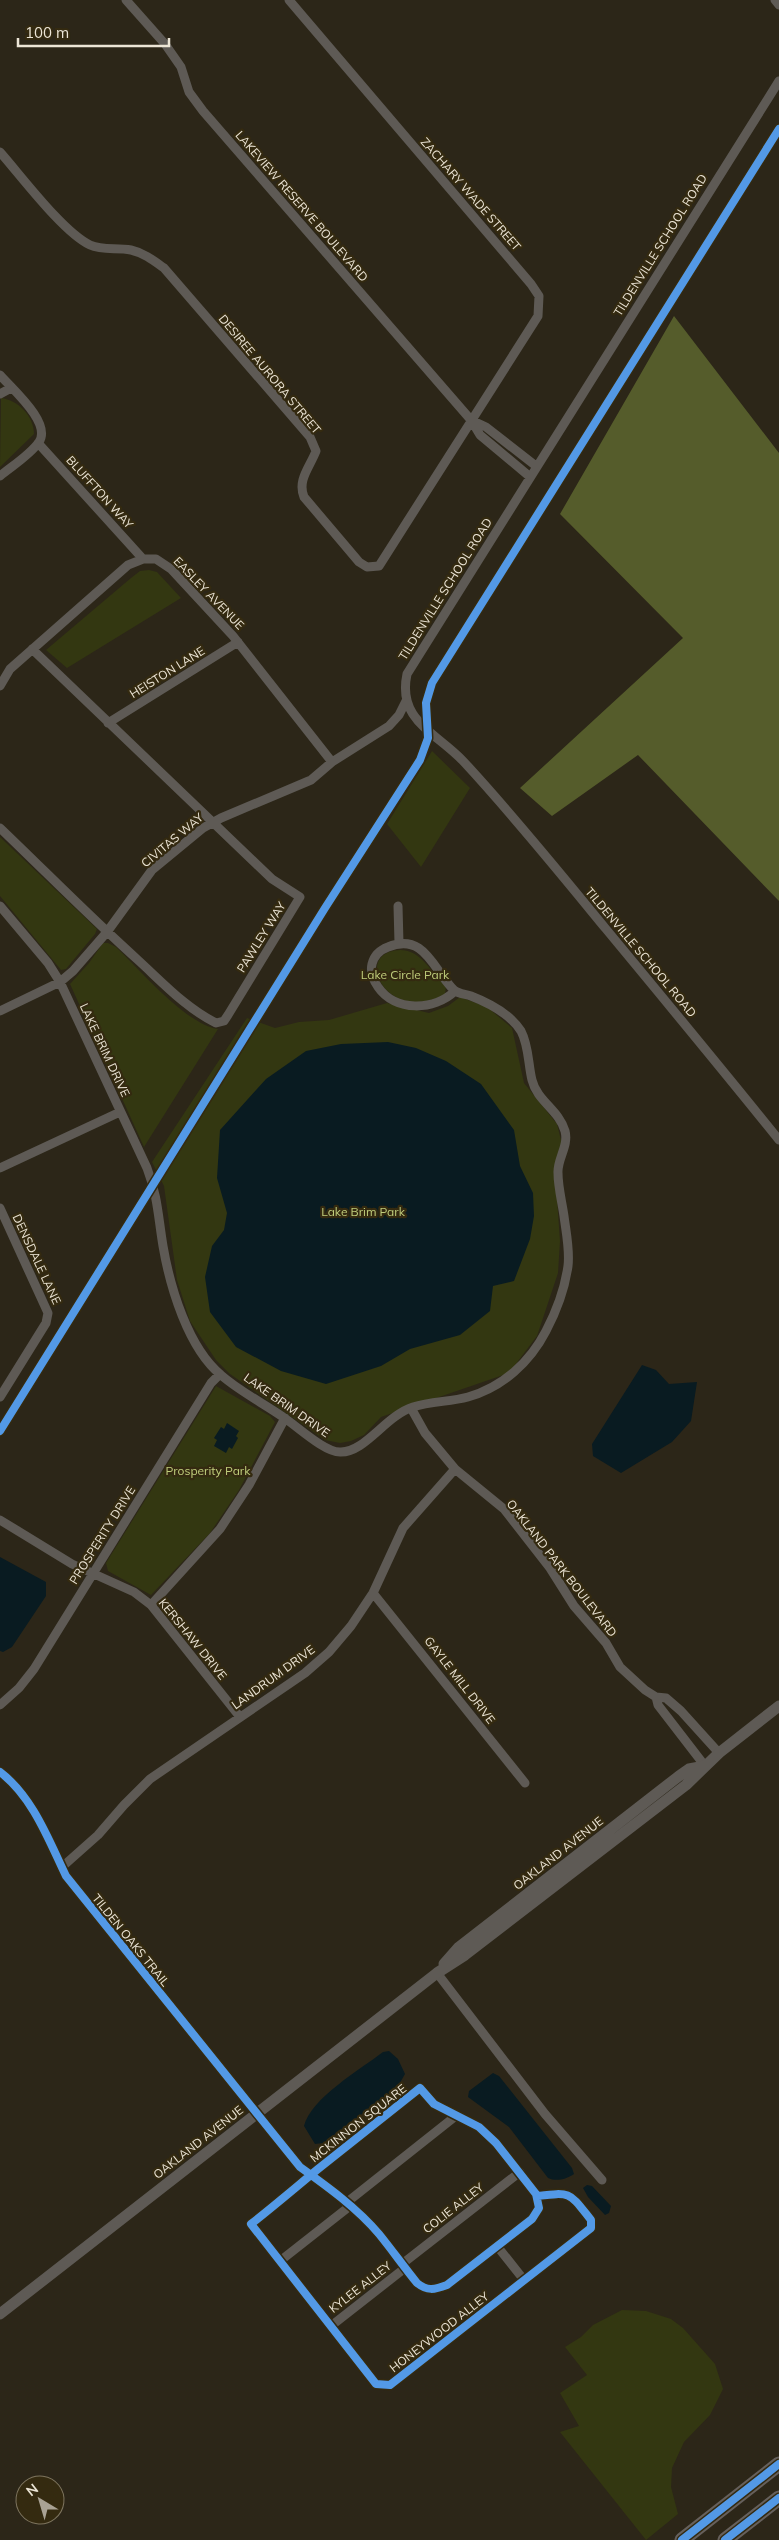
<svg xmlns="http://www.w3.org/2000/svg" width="779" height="2540" font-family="Mulish,sans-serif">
<rect width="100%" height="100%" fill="#2c2618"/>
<path fill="#333711" d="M1,398C18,400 34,416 34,434L0,467Z
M149,570L157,572L181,598L67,668L46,650L131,578L140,571Z
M432,751L470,788L421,867L387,824Z
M0,837L97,929L95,934L66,969L61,970L0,896Z
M103,943H108L116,947C140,970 187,1025 218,1029L144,1147L70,984L89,963Z
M400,950C422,950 431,973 446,986L445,994C387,1026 351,952 400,950Z
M460,997L487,1007L512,1028L524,1083L557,1124L563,1148L555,1170L560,1241L558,1273L537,1336L509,1373L381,1417L364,1435L351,1441L340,1443L325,1440L230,1374L216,1360L190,1321L177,1280L164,1186L152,1162L247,1018L275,1028L299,1022L329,1020L387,1003L429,1013L448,1006Z
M216,1386L270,1416L275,1422L239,1490L210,1533L151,1595L108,1571L106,1563Z
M622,2310L646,2311L671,2319L683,2328L715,2364L723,2389L710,2415L684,2442L672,2468L671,2487L678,2514L646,2540L560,2432L579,2426L560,2393L587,2375L565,2347L581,2337L593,2325Z"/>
<path fill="#555c2b" d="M674,316L779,453V901L638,755L552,816L520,788L683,638L560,514Z"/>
<path fill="#091b21" d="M388,1042L416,1048L446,1061L481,1084L514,1130L520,1166L533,1193L534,1216L530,1239L514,1281L493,1286L490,1311L460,1335L410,1349L381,1366L326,1384L281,1371L236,1347L210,1312L205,1277L212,1246L224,1230L227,1213L217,1178L220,1130L266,1079L306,1051L341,1044Z
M642,1365L656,1370L669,1384L697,1382L691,1421L672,1442L621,1473L593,1456L592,1444Z
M227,1423L239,1431L236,1436L238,1438L232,1449L229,1447L226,1453L214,1446L217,1440L214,1438L221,1427L224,1429Z
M0,1557L46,1582V1596L12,1647L3,1652L0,1651Z
M389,2051L398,2059L405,2074L397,2088L323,2143L315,2144L304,2126C311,2098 361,2069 383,2052Z
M493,2073L499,2076L572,2168L574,2174C567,2179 556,2182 548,2178L509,2127L468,2097L469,2091Z
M587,2185L592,2186L611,2206L609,2213L605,2215L588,2197L583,2188Z"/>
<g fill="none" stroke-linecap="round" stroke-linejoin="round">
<path stroke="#5e5a55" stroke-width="9" d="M126,0L165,44L181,67L189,92L203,111L471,420L480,435L529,476
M775,0L779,5
M779,81L407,674C397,721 436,732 464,762C514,816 560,873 606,929C664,999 722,1069 779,1140
M0,152C22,177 63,232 90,245C103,251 117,247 131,250C144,253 153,260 164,268L310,437L316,451C310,467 297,480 304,497L359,562L367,567L379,566L538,316L539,296L531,284L289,0
M0,375C12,389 52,423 39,442C30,455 12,466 0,476
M0,394L11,388
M471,420L486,427L536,466
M38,443L143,559
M0,686L10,669L128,565L143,559H156L171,569L233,636L332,762
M108,723L238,642
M0,828C46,872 91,918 139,961C163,983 186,1008 216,1023L224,1021L228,1015L300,897L272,879L32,649
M0,906L48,963L60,982L147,1168C158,1197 158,1216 163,1246C170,1287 188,1348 221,1375C239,1391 263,1403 283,1417C297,1426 324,1452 340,1452C365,1453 385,1416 413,1407C431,1401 450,1402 468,1397C503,1387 530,1362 546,1331C556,1312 565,1287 568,1266C570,1250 566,1232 564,1216C562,1202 558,1187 558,1173C557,1159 569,1146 565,1131C559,1110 537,1101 532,1080C528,1064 529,1046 521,1031C510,1014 489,1003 471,996C466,994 458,994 454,990C433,970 425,932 388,947C380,950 374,956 372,964C370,973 373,980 378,987C395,1012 434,1011 455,991
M398,906L399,943
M0,1011L60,982L73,971L107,932L152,870L203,828L221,818L311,780L332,762L389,726L399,715L406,701
M0,1168L120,1112
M0,1208L48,1313L46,1323L0,1397
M411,1408L425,1433L455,1469L504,1509L550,1568L574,1606L606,1643L620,1667L645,1690L656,1697L666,1698L681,1711L719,1753
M0,1520L72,1564L134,1592L151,1605L240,1717
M373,1593L525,1783
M151,1605L220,1529L249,1485L285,1418
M656,1697L658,1705L705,1766
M0,1705L19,1688L34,1669L211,1383L220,1374
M0,1772C33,1797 49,1841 66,1876L300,2167C328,2187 357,2208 379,2234C392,2250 404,2267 417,2283C427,2291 434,2290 447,2285L532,2219L539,2208L536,2194L496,2143L479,2127L434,2104L420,2088L318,2169C295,2188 274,2206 251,2224L376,2384L390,2385L591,2228V2220C569,2192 572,2192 537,2196
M62,1867L98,1835L124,1805L150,1779L305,1673L329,1652L351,1626L373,1593L403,1528L455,1469
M437,1973L545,2114L602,2180
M346,2203L457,2115
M497,2246L524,2280
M280,2261L350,2206
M402,2264L520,2172
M331,2326L405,2268"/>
<path stroke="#5e5a55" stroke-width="11" d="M444,1964L459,1947L679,1776L689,1769L705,1766
M0,2314L437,1973L465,1955L686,1785L719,1753L779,1706"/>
<path stroke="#66605c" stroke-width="15" d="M682,2540L779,2464
M725,2540L779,2498"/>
<defs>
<path id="cycleway" d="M0,1431L325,908L420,760L428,738L426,703L432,683L779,129
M0,1772C33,1797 49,1841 66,1876L300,2167C328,2187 357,2208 379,2234C392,2250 404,2267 417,2283C427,2291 434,2290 447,2285L532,2219L539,2208L536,2194L496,2143L479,2127L434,2104L420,2088L318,2169C295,2188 274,2206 251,2224L376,2384L390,2385L591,2228V2220C569,2192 572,2192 537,2196
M682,2540L779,2464
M725,2540L779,2498"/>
</defs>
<use href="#cycleway" stroke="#342a10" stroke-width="11"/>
<use href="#cycleway" stroke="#5399e6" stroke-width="8"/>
</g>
<g text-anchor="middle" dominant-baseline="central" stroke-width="4.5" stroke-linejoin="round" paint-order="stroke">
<g font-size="12" fill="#ece5d6" stroke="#342a10">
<text transform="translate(471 194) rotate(49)">ZACHARY WADE STREET</text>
<text transform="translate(302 206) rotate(49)">LAKEVIEW RESERVE BOULEVARD</text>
<text transform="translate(660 245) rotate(-58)">TILDENVILLE SCHOOL ROAD</text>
<text transform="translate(270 374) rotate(50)">DESIREE AURORA STREET</text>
<text transform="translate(100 492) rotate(48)">BLUFFTON WAY</text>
<text transform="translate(445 589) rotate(-58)">TILDENVILLE SCHOOL ROAD</text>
<text transform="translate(209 593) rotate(46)">EASLEY AVENUE</text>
<text transform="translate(167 672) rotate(-32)">HEISTON LANE</text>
<text transform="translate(172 840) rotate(-40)">CIVITAS WAY</text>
<text transform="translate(261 937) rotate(-58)">PAWLEY WAY</text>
<text transform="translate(641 952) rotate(50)">TILDENVILLE SCHOOL ROAD</text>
<text transform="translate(105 1050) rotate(65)">LAKE BRIM DRIVE</text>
<text transform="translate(37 1259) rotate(65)">DENSDALE LANE</text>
<text transform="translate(287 1405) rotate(35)">LAKE BRIM DRIVE</text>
<text transform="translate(102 1535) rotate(-58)">PROSPERITY DRIVE</text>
<text transform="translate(562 1568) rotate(52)">OAKLAND PARK BOULEVARD</text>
<text transform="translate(193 1639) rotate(51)">KERSHAW DRIVE</text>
<text transform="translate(273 1677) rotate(-36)">LANDRUM DRIVE</text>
<text transform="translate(460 1680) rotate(52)">GAYLE MILL DRIVE</text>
<text transform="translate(558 1853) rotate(-38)">OAKLAND AVENUE</text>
<text transform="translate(131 1940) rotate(51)">TILDEN OAKS TRAIL</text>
<text transform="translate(358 2123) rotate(-38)">MCKINNON SQUARE</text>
<text transform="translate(198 2142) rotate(-38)">OAKLAND AVENUE</text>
<text transform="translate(453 2208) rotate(-38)">COLIE ALLEY</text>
<text transform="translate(360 2287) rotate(-38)">KYLEE ALLEY</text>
<text transform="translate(439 2332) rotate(-38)">HONEYWOOD ALLEY</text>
</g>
<g font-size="12" fill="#c0ce7c" stroke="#342a10">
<text x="405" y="974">Lake Circle Park</text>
<text x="363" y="1211">Lake Brim Park</text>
<text x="208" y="1470">Prosperity Park</text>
</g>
</g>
<g transform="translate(40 2500) rotate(322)"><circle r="24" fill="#342a10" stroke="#7e755f"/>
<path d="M0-4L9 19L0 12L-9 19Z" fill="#a9a294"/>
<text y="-8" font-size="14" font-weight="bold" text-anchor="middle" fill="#ece5d6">N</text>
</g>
<path d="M18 38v8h151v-8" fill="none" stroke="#ece5d6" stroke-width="2.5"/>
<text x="25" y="38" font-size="15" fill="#ece5d6" stroke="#342a10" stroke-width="4" paint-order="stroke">100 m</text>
</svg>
